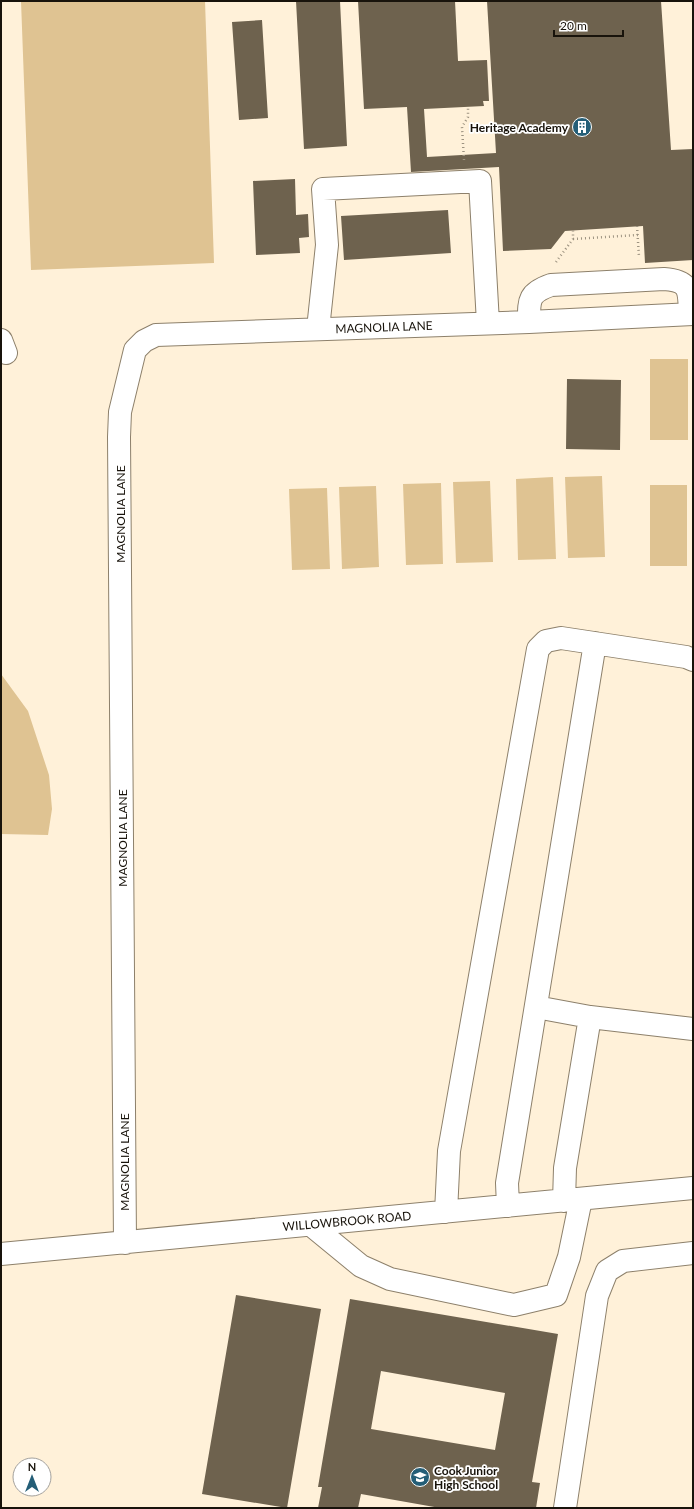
<svg xmlns="http://www.w3.org/2000/svg" width="694" height="1509" font-family="Lato,sans-serif">
<rect width="100%" height="100%" fill="#fff1d9"/>
<path fill="#dfc392" d="M21,1H205L214,263L31,270Z
M650,359H688V440H650Z
M602,476L605,557L568,558L565,477Z
M553,477L556,559L518,560L516,479Z
M490,481L493,562L456,563L453,482Z
M441,483L443,564L406,565L403,484Z
M650,485H687V566H650Z
M376,486L379,567L342,569L339,487Z
M327,488L330,569L292,570L289,489Z
M1,674L28,711L49,775L52,809L48,835L1,834Z"/>
<path fill="#6e624e" fill-rule="evenodd" d="M296,1H340L347,146L304,149Z
M358,1H455L458,61L487,60L489,101H483L484,106L424,109L427,157L496,153L487,1H661L671,150L693,149V260L645,263L643,226L565,231L551,249L503,251L499,167L411,172L407,107L364,109Z
M262,20L268,118L239,120L232,22Z
M295,179L296,215L308,214L309,237L299,238L300,253L256,255L253,181Z
M448,210L451,253L344,260L341,216Z
M567,379L621,380L620,450L566,449Z
M236,1295L321,1309L287,1508L202,1494Z
M350,1299L558,1334L532,1482L540,1483L536,1508H440L361,1494L358,1508H318L322,1487H318ZM381,1371L505,1393L495,1450L371,1429Z"/>
<g fill="none" stroke-linecap="round" stroke-linejoin="round">
<defs>
<path id="minor" d="M529,322C529,300 528,293 551,285L664,279C691,281 689,291 690,314
M318,329L327,245L323,189L480,181L488,323
M1,340L6,353
M536,1007L590,1017L565,1168L564,1201
M590,1017L693,1029
M508,1206L507,1183L595,643
M446,1212L449,1151L538,649L546,641L561,638L686,657L693,660
M311,1225L361,1266L390,1279L514,1305L556,1295L569,1257L581,1199
M125,1243L119,437L120,412L135,350L144,341L156,335L529,322L693,314
M1,1254L693,1188
M565,1508L597,1296L607,1271L623,1261L693,1253"/>
</defs>
<use href="#minor" stroke="#8d806b" stroke-width="24"/>
<path stroke="#9d9381" stroke-width="2.5" stroke-dasharray="1 3" stroke-linecap="butt" d="M464,160L462,127L468,117V107
M637,226L639,257
M573,239L638,235
M556,262L573,239V230"/>
<use href="#minor" stroke="#fff" stroke-width="22"/>
</g>
<defs>
<symbol id="building-disc" viewBox="-11 -11 22 22"><circle r="9.5" fill="#245e77" stroke="#fff"/><path d="M-4-6H4V6H1V3H-1V6H-4ZM-2.5-4.3h1.7v1.8h-1.7ZM.8-4.3h1.7v1.8H.8ZM-2.5-1h1.7V.8h-1.7ZM.8-1h1.7V.8H.8Z" fill="#fff"/></symbol>
<symbol id="school-disc" viewBox="-11 -11 22 22"><circle r="9.5" fill="#245e77" stroke="#fff"/><path d="M0-5L7-2L0 1L-7-2ZM-4 1L0 2.5L4 1V4Q0 6-4 4Z" fill="#fff"/></symbol>
</defs>
<g fill-rule="evenodd">
<use href="#building-disc" x="571" y="116" width="22" height="22"/>
<use href="#school-disc" x="409" y="1466" width="22" height="22"/>
</g>
<g text-anchor="middle" dominant-baseline="central" stroke-width="3.5" stroke-linejoin="round" paint-order="stroke">
<g font-size="12" font-weight="bold" fill="#18130b" stroke="#fff" text-anchor="end">
<text x="568" y="127">Heritage Academy</text>
<text x="434" y="1470" text-anchor="start">Cook Junior<tspan x="434" dy="14">High School</tspan></text>
</g>
<g font-size="12" fill="#18130b" stroke="#fff">
<text transform="translate(384 327) rotate(-2)">MAGNOLIA LANE</text>
<text transform="translate(120 514) rotate(-90)">MAGNOLIA LANE</text>
<text transform="translate(122 838) rotate(-90)">MAGNOLIA LANE</text>
<text transform="translate(124 1162) rotate(-90)">MAGNOLIA LANE</text>
<text transform="translate(347 1221) rotate(-5)">WILLOWBROOK ROAD</text>
</g>
</g>
<rect width="694" height="1509" fill="none" stroke="#18130b" stroke-width="4"/>
<g transform="translate(32 1477)"><circle r="19" fill="#ffffff" stroke="#a3a19d"/>
<path d="M0-3L7 15L0 10L-7 15Z" fill="#245e77"/>
<text y="-6" font-size="11" font-weight="bold" text-anchor="middle" fill="#18130b">N</text>
</g>
<path d="M554 30v6h69v-6" fill="none" stroke="#18130b" stroke-width="2"/>
<text x="560" y="30" font-size="12" fill="#18130b" stroke="#ffffff" stroke-width="3" paint-order="stroke">20 m</text>
</svg>
